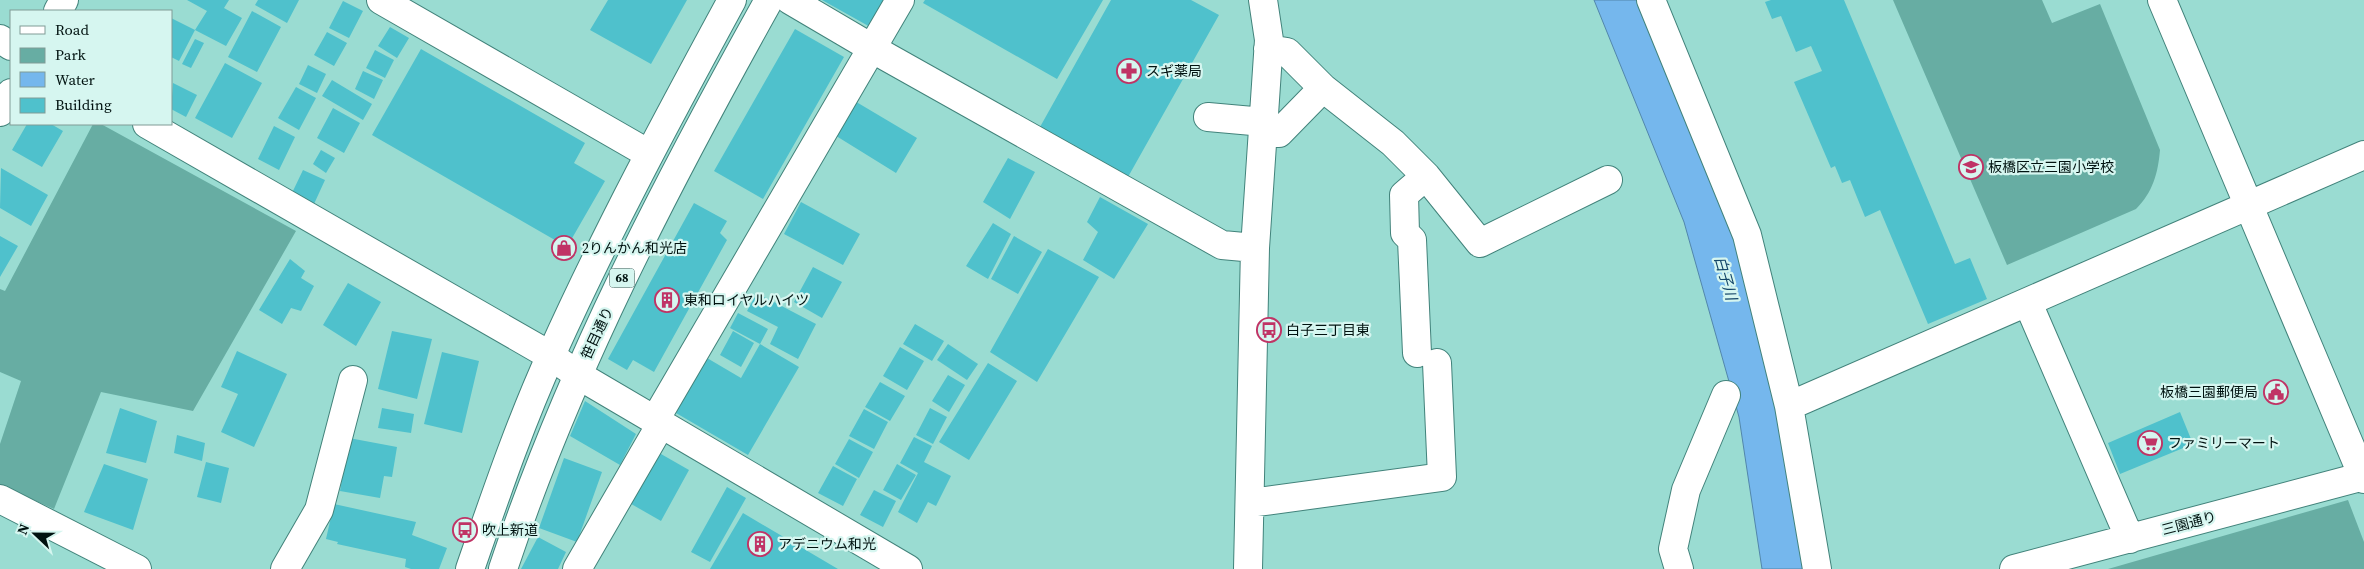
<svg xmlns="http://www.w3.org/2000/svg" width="2364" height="569" font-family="'Source Serif 4','Noto Sans JP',serif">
<rect width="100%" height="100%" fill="#9adcd2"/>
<path fill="#67ada3" d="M1893,0H2042L2052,23L2100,4L2160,150C2158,173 2153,192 2136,209L2007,265Z
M93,124H101L296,231L193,411L101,392L54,509L0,485V444L21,381L0,372V289L5,291Z
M2348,500L2364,542V569H2108Z"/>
<path fill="#75b7ed" stroke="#5286ab" d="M1594,0H1641L1723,202L1755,306L1774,381L1804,569H1762L1739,417L1684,222Z"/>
<path fill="#4fc1cc" d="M187,0H229L224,8L242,18L226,46L195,30L179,61L171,57V18L195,30L207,11Z
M258,0H299L287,23L255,5Z
M608,0H687L651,64L590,30Z
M822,0H887L872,28Z
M925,0H1103L1057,79L923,3Z
M1111,0H1191L1219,15L1128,177L1040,127Z
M1771,0H1844L1955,264L1970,258L1987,299L1928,324L1880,210L1865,217L1850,180L1842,183L1835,166L1831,168L1794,82L1822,71L1811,46L1796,52L1781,16L1772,19L1765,2Z
M343,1L363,11L349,38L329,28Z
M252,11L281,27L257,72L228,57Z
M390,27L409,38L397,58L378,46Z
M795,29L844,57L763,199L714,171Z
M327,32L347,43L334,66L314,55Z
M195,39L204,43L191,68L182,64Z
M421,49L585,143L574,163L605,181L567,247L372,135Z
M375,50L394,60L385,78L366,68Z
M225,63L262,83L232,138L195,118Z
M308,65L326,74L317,93L299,84Z
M363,71L383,80L374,99L355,89Z
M332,80L372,104L363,120L322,96Z
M173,83L197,95L186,117L171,109Z
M296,87L316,98L299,130L278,118Z
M853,100L917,138L896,173L833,134Z
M333,108L360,123L344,153L317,138Z
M27,124H51L63,131L42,167L12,150Z
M274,126L295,137L279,170L258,159Z
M321,150L335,158L326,173L313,164Z
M1008,158L1035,172L1010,219L983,202Z
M1,168L48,195L31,226L0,208Z
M303,170L325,180L314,204L292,193Z
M1100,197L1148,224L1114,279L1083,260L1098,232L1087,222Z
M801,202L860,234L843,265L784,234Z
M694,203L727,221L720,233L727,240L654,372L633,360L627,370L608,359Z
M993,223L1011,234L988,279L966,266Z
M0,236L18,246L0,277Z
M1014,236L1042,252L1018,294L991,279Z
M1048,249L1099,277L1037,382L990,352Z
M290,259L305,271L301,278L314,286L301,311L291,308L282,324L259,310Z
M813,267L842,282L822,318L794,302Z
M348,283L381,302L356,346L323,325Z
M757,293L816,324L798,359L770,344L778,327L747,311Z
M738,313L768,329L760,344L799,367L748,455L676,413L707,358L741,378L760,344L730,328Z
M915,324L944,341L932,361L903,344Z
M392,331L432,339L417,399L378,389Z
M733,331L754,343L741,367L720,355Z
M948,344L978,364L967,380L937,360Z
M900,347L924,361L907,390L883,376Z
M237,351L287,374L254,447L221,432L238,394L221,387Z
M442,352L479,361L462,433L424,424Z
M988,363L1017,381L969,460L939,442Z
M948,375L965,385L949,412L932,401Z
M880,382L905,396L890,421L865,407Z
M585,401L636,434L620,465L570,436Z
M120,408L157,421L146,463L106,453Z
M382,408L414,414L411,433L378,428Z
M930,408L947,417L933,444L916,435Z
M864,409L888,422L874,449L849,436Z
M2180,412L2193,444L2120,474L2108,443Z
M177,435L205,443L202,461L174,453Z
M914,437L932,446L924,462L951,476L936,506L928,502L917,523L898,512L918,473L900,463Z
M349,438L397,447L392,477L384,476L380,498L340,491Z
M849,439L873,452L859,478L835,464Z
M654,450L689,470L661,521L626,501Z
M564,458L602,472L577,542L539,528Z
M206,462L229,468L221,503L197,497Z
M104,464L148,479L133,530L84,512Z
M897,464L916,475L901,500L883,490Z
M833,466L857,479L843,506L818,493Z
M727,487L746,498L710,562L691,552Z
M874,490L896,501L883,527L860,515Z
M334,504L416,522L412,535L447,548L439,569H411L405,567L406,559L337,544L338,542L326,539Z
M743,513L765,526L838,569H710Z
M538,537L566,552L558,569H521Z"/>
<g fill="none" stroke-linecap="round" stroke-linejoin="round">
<defs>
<path id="minor" d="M381,0L649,154
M790,0L887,57L1222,245L1255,248
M1651,0L1747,235L1789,406L1817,569
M2162,0L2364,479
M58,11L64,0
M0,39L11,46
M1268,49L1287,52L1323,88L1393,143L1426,176L1480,243L1608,180
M0,112L11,93
M1208,117L1264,122
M147,124L551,356L578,375L908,569
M1263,133H1279L1323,88
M2028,303L2130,539
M1417,353L1412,240L1405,233L1404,195L1426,176
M1789,406L2364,155
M655,420L900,0
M0,499L137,569
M1250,503L1442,477L1437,363
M285,569L319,510L353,380
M577,569L661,424
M1248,569L1255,248L1269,40L1263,0
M1679,569L1673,549L1686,490L1726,395
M2014,569L2364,476"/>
<path id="major" d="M470,569C495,497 520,423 552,353C606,233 669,116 732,0
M503,569C569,370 667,183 769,0"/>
</defs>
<use href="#minor" stroke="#42837b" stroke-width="30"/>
<use href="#major" stroke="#42837b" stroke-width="30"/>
<use href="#minor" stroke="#fff" stroke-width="28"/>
<use href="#major" stroke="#fff" stroke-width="28"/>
</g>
<defs>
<symbol id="pharmacy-ring" viewBox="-11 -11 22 22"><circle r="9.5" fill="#d6f6f0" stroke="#c03365" stroke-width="1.5"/><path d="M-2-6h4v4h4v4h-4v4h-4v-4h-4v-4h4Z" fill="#c03365"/></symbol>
<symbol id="school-ring" viewBox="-11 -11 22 22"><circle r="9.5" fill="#d6f6f0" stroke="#c03365" stroke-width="1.5"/><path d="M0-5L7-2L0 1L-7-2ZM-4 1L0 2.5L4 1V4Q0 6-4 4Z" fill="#c03365"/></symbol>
<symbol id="shop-ring" viewBox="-11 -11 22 22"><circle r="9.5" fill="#d6f6f0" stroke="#c03365" stroke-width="1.5"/><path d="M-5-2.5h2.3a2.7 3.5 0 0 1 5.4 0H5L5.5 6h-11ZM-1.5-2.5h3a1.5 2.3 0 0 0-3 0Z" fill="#c03365"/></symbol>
<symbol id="building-ring" viewBox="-11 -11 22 22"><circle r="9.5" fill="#d6f6f0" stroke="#c03365" stroke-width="1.5"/><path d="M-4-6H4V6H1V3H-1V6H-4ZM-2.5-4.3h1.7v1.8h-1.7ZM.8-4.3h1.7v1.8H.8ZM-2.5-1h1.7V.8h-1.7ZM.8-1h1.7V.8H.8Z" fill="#c03365"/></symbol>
<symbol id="bus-ring" viewBox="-11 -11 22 22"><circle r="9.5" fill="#d6f6f0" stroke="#c03365" stroke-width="1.5"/><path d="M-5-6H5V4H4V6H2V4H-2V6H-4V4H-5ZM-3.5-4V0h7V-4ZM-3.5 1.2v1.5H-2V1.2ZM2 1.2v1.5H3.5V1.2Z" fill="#c03365"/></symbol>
<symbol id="civic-ring" viewBox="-11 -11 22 22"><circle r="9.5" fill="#d6f6f0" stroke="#c03365" stroke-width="1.5"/><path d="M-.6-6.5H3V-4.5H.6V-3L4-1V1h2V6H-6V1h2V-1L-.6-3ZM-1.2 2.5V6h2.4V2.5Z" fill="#c03365"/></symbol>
<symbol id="supermarket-ring" viewBox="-11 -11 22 22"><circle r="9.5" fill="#d6f6f0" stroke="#c03365" stroke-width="1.5"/><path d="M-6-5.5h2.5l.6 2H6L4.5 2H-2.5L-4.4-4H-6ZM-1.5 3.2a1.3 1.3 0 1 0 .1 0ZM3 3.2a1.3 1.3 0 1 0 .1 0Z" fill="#c03365"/></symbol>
</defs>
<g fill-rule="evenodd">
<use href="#pharmacy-ring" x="1115" y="57" width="28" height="28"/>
<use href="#school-ring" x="1957" y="153" width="28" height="28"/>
<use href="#shop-ring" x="550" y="234" width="28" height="28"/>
<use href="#building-ring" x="653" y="286" width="28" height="28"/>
<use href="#bus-ring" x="1255" y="316" width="28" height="28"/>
<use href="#civic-ring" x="2262" y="378" width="28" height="28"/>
<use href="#supermarket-ring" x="2136" y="429" width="28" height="28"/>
<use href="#bus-ring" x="451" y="516" width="28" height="28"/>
<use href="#building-ring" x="746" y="530" width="28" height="28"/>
</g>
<g text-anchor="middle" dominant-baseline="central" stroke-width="4.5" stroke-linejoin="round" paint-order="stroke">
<rect fill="#d6f6f0" stroke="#405653" stroke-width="1" x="609.5" y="268.5" width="25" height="19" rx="4"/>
<g font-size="12" font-weight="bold" fill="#001210">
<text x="622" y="278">68</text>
</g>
<g font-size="14" fill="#001210" stroke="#d6f6f0" text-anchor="start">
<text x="1146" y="71">スギ薬局</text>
<text x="1988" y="167">板橋区立三園小学校</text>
<text x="582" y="248">2りんかん和光店</text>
<text x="684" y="300">東和ロイヤルハイツ</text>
<text x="1286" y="330">白子三丁目東</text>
<text x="2258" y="392" text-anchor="end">板橋三園郵便局</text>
<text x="2168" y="443">ファミリーマート</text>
<text x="482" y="530">吹上新道</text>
<text x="778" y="544">アデニウム和光</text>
</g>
<g font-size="14" fill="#001210" stroke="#d6f6f0">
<text transform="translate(597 333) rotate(-65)">笹目通り</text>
<text transform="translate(2189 523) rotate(-15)">三園通り</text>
</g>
<g font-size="15" font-style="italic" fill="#144669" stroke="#d6f6f0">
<text transform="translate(1726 278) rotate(74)">白子川</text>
</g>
</g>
<rect x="10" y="10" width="162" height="115" fill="#d6f6f0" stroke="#809b96"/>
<rect x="20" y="26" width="25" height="8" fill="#ffffff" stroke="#809b96"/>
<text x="55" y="35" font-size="15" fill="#001210">Road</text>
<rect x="20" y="48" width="25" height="15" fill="#67ada3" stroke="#809b96"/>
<text x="55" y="60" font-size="15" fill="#001210">Park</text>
<rect x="20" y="72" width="25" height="15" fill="#75b7ed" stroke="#809b96"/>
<text x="55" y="85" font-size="15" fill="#001210">Water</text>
<rect x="20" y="98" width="25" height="15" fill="#4fc1cc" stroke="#809b96"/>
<text x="55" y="110" font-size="15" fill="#001210">Building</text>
<g transform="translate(35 534) rotate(292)" stroke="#d6f6f0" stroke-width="4" paint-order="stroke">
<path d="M0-4L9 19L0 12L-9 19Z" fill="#001210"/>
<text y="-8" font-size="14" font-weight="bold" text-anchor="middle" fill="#001210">N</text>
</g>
</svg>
